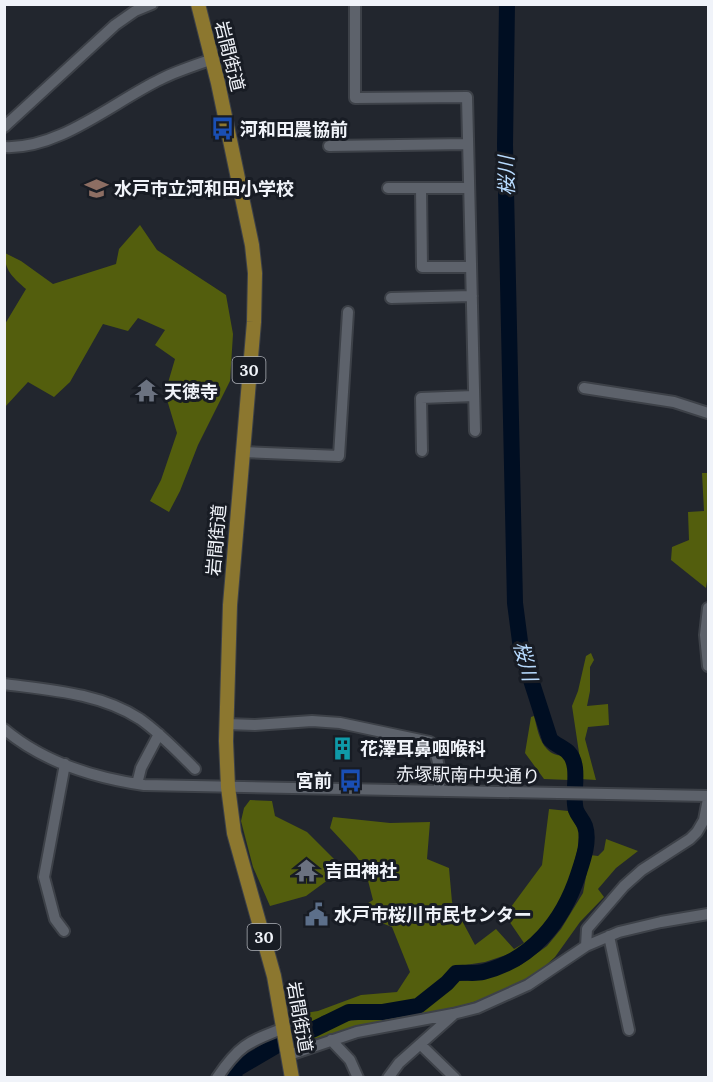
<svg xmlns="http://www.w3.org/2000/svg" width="713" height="1082" font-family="Lora,'Noto Sans JP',serif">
<rect width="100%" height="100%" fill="#22262e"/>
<path fill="#535e0d" d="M140,225L157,250L226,295L233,334L230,381L198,445L180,491L169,512L150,501L161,480L177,433L165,393L175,359L155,345L165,330L138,318L128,331L103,324L70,382L54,397L28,382L5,407V324L26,289C14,278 4,271 5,253L21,261L53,284L116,264L119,249Z
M702,473H708V574L706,588L671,560L672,547L689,540L688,512L704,511Z
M591,653L594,660L590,667V691L587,706L608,704L609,725L588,727L585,739L596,780L580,779L581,766L572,706L578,691L586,656Z
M534,716C537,727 539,741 547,749C561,764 569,742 569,780L544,779L525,753L531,717Z
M250,800L272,801L275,816L307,832L338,863L336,874L306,896L270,906L253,867L241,821L244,808Z
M549,809L568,811L579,831L578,848L566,893L550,920L526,944L509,954L485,962L459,966L449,971L441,983L415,1000L386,1007H351L322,1016L310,1025L296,1028L292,1015L318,1011L361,995L397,992L410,972L392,927L369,918L365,905L373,900L365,869L356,856L330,828L333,817L390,823L430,822L427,859L449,868L452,902L475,945L496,929L514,949L524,943L505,915L542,865Z
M606,839L638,851L616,868L598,889L604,897L580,922L555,957L542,969L526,980L483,999L464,1005L299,1042L298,1040L338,1022L409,1015L418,1011L456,981L477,980L504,972L522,964L547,946L561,929L583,893L590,855L598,856L604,850Z"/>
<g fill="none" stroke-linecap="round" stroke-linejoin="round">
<path stroke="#000e22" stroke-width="16" d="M231,1078L238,1068L296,1034L312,1030L349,1012H383L418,1006L447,983L456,973C465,972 475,974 483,972C532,960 563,921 578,875C583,860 590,841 585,826C583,820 578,816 576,810C571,794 582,766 568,752C563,747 555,745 550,739L521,649L515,603L505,145L507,4"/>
<defs>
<path id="minor" d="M355,4V98L467,97L475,431
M4,127L115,25L135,11L152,4
M329,146L468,144
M4,147C59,150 113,102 161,79C177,71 196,65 213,59
M388,188H469
M421,188L422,267H471
M391,298L472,296
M584,388L674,402L708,413
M422,451L421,398L474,396
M242,452L339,456L348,312
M708,608L705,635L708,666
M4,684C50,690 100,693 140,719C160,733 178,752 195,769
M226,724L255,725L312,721L340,723L430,742C440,759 440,772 439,791
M4,729C43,762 95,778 144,785L708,796
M137,784L141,768L159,734
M64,931L55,919L44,877L65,764
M609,936L629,1030
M586,946L587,929L624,886L642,870L690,839L697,832L704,820L708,799
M331,1040L350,1060L358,1078
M421,1045L455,1078
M289,1055L357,1032L453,1014L477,1008L528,985L586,946L619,932L661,922L708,914
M217,1078C239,1045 248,1042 284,1028
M388,1078L399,1063L453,1015"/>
<path id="major" d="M198,4L218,83L252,245L255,273L254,322L230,605L226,741L228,787L234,833L274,976L292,1078"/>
</defs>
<use href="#minor" stroke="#3d4148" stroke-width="14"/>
<use href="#major" stroke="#3d4148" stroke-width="16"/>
<use href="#minor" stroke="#5d626b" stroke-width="10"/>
<use href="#major" stroke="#8c772f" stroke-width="14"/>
</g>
<defs>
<symbol id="bus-bare" viewBox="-9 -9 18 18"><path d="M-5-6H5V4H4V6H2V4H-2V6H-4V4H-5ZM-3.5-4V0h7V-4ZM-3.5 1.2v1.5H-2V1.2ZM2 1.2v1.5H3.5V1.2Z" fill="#1a4fb4" stroke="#181c24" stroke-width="2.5" paint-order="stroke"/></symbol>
<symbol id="school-bare" viewBox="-9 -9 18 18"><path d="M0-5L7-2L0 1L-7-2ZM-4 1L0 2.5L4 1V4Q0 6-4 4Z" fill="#8d6e63" stroke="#181c24" stroke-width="2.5" paint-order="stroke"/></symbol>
<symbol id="temple-bare" viewBox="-9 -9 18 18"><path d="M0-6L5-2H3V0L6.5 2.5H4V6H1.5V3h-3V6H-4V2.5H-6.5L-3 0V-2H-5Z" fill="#6b7280" stroke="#181c24" stroke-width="2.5" paint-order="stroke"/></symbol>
<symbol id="building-bare" viewBox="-9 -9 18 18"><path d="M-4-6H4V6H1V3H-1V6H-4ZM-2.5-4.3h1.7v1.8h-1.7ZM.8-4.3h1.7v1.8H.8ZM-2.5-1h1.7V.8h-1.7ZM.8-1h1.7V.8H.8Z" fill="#0f9aa8" stroke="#181c24" stroke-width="2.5" paint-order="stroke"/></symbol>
<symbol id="civic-bare" viewBox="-9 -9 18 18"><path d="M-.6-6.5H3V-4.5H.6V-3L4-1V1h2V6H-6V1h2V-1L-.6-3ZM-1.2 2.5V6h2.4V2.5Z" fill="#5c6f8a" stroke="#181c24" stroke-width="2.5" paint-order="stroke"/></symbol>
</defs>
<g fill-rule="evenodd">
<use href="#bus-bare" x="206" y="112" width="33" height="33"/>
<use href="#school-bare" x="80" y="172" width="33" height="33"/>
<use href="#temple-bare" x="130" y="374" width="33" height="33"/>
<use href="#building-bare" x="326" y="732" width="33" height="33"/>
<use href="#bus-bare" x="334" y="764" width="33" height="33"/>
<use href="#temple-bare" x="290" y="854" width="33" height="33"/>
<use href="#civic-bare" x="300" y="898" width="33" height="33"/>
</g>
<g text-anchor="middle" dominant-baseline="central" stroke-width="6" stroke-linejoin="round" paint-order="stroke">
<g fill="#181c24" stroke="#afb2b9" stroke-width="1.5">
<rect x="232.5" y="357" width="33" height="26" rx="4.5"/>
<rect x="247.5" y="924" width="33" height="26" rx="4.5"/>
</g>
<g font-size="16" font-weight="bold" fill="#f0f3f9">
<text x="249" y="370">30</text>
<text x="264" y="937">30</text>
</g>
<g font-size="18" fill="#f0f3f9" stroke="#181c24">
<text transform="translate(230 56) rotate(76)">岩間街道</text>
<text transform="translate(216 540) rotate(-85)">岩間街道</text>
<text transform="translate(468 775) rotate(1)">赤塚駅南中央通り</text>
<text transform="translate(300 1017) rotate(80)">岩間街道</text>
</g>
<g font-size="18" font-weight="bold" fill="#f0f3f9" stroke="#181c24" text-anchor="start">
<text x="240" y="129">河和田農協前</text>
<text x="114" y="188">水戸市立河和田小学校</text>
<text x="164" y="391">天徳寺</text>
<text x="360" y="748">花澤耳鼻咽喉科</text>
<text x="332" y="780" text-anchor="end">宮前</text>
<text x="325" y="870">吉田神社</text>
<text x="334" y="914">水戸市桜川市民センター</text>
</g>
<g font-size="20" font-style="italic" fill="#b8dbff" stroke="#181c24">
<text transform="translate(506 176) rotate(-91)">桜川</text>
<text transform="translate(526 661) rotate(75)">桜川</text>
</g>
</g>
<rect width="713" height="1082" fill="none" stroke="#f0f3f9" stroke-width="12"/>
</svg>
